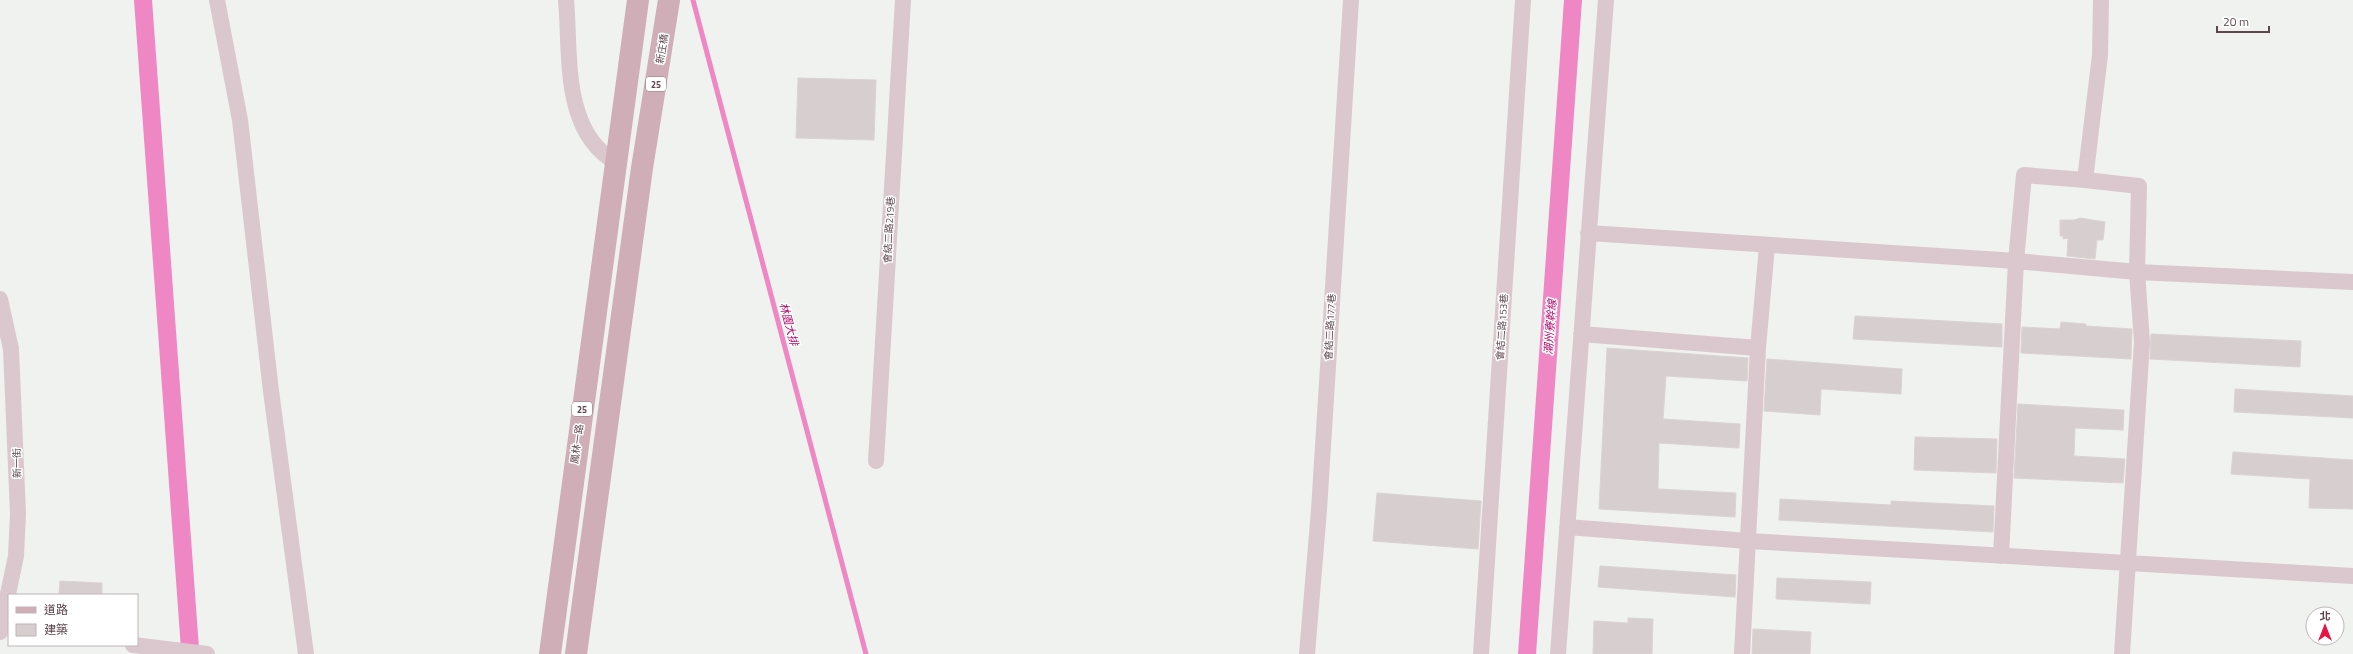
<svg xmlns="http://www.w3.org/2000/svg" width="2353" height="654" font-family="'Titillium Web','Noto Sans TC',sans-serif">
<rect width="100%" height="100%" fill="#eff2ef"/>
<g fill="none" stroke-linecap="round" stroke-linejoin="round">
<path stroke="#ef87c4" stroke-width="5" d="M693,0L866,654"/>
<path stroke="#ef87c4" stroke-width="18" d="M143,0L190,649
M1527,654L1573,0"/>
</g>
<path fill="#d7ced0" stroke="#dbd3d3" d="M798,78L876,80L874,140L796,138Z
M2080,218L2105,222L2103,240H2097L2095,259L2067,256L2068,238L2063,239V236H2060V220H2074Z
M1855,316L2002,324V347L1853,339Z
M2061,322L2086,324V326L2132,329L2131,359L2021,353L2022,327L2060,329Z
M2151,334L2301,341L2300,367L2150,359Z
M1607,348L1748,358L1747,381L1666,376L1663,419L1740,424L1739,448L1659,443L1658,489L1736,493L1735,517L1599,509Z
M1767,359L1902,369L1901,394L1821,389L1820,415L1764,411Z
M2235,389L2353,396V418L2234,412Z
M2018,404L2124,410L2123,430L2075,428L2074,456L2125,459L2123,483L2014,478Z
M1915,437L1997,439L1996,473L1914,470Z
M2233,452L2353,460V509L2309,508L2310,479L2231,474Z
M1377,493L1481,501L1478,549L1373,541Z
M1780,499L1891,505V501L1994,506L1993,532L1779,520Z
M1600,566L1736,575L1735,597L1598,587Z
M1777,578L1871,582L1870,604L1776,599Z
M60,581L102,583V595H59Z
M1628,618L1653,619L1652,654H1593L1594,621L1628,623Z
M1753,629L1811,632L1810,654H1752Z"/>
<g fill="none" stroke-linecap="round" stroke-linejoin="round">
<path stroke="#dac8ce" stroke-width="16" d="M217,0L240,120L271,391L306,654
M566,0C571,54 561,132 617,163
M2085,180L2139,186L2137,272L2142,342L2122,654
M1588,233L2016,261L2137,272L2353,282
M0,299L11,349L18,514L16,556L0,632
M1581,334L1758,348
M876,461L903,0
M1567,527L1748,541L2353,576
M2001,556L2016,261L2024,175L2085,180L2100,55L2101,0
M133,645L207,654
M1307,654L1319,510L1351,0
M1481,654L1523,0
M1558,654L1606,0
M1742,654L1758,348L1767,246"/>
<path stroke="#cfaeb7" stroke-width="22" d="M550,654L638,0
M576,654L642,168L669,0"/>
</g>
<g text-anchor="middle" dominant-baseline="central" stroke-width="3" stroke-linejoin="round" paint-order="stroke">
<g fill="#fff" stroke="#8e7e83" stroke-width="1">
<rect x="646" y="77" width="20" height="14" rx="3"/>
<rect x="572" y="402" width="20" height="14" rx="3"/>
</g>
<g font-size="9" font-weight="bold" fill="#5d464e">
<text x="656" y="84">25</text>
<text x="582" y="409">25</text>
</g>
<g font-size="10" fill="#5d464e" stroke="#fff">
<text transform="translate(662 49) rotate(-81)">新庄橋</text>
<text transform="translate(889 230) rotate(-87)">會結二路219巷</text>
<text transform="translate(1330 327) rotate(-87)">會結二路177巷</text>
<text transform="translate(1502 327) rotate(-86)">會結二路153巷</text>
<text transform="translate(577 444) rotate(-82)">鳳林一路</text>
<text transform="translate(17 463) rotate(-91)">新一街</text>
</g>
<g font-size="11" font-style="italic" fill="#af0769" stroke="#fff">
<text transform="translate(789 324) rotate(75)">林園大排</text>
<text transform="translate(1550 327) rotate(-86)">潮州寮幹線</text>
</g>
</g>
<rect x="8" y="594" width="130" height="52" fill="#ffffff" stroke="#beb5b8"/>
<rect x="16" y="607" width="20" height="6" fill="#cfaeb7" stroke="#beb5b8"/>
<text x="44" y="614" font-size="12" fill="#5d464e">道路</text>
<rect x="16" y="624" width="20" height="12" fill="#d7ced0" stroke="#beb5b8"/>
<text x="44" y="634" font-size="12" fill="#5d464e">建築</text>
<g transform="translate(2325 626)"><circle r="19" fill="#ffffff" stroke="#beb5b8"/>
<path d="M0-3L7 15L0 10L-7 15Z" fill="#e81243"/>
<text y="-6" font-size="11" font-weight="bold" text-anchor="middle" fill="#5d464e">北</text>
</g>
<path d="M2217 26v6h52v-6" fill="none" stroke="#5d464e" stroke-width="2"/>
<text x="2223" y="26" font-size="12" fill="#5d464e" stroke="#ffffff" stroke-width="3" paint-order="stroke">20 m</text>
</svg>
